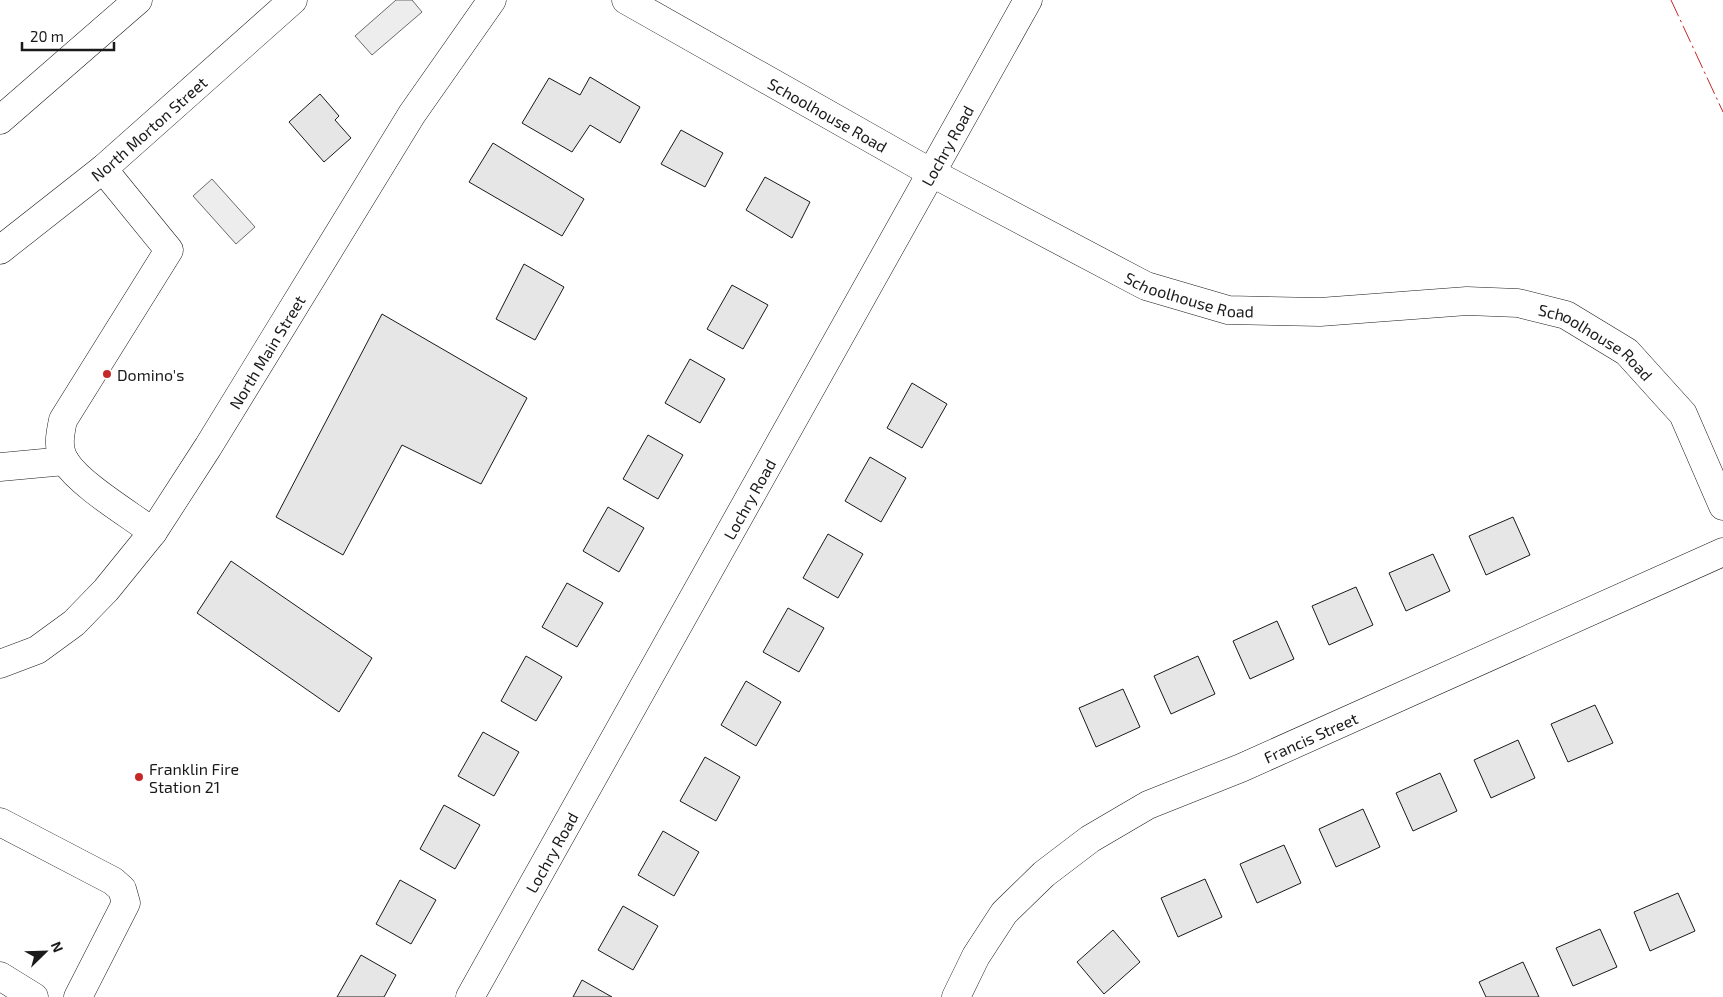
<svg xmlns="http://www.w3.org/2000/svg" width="1723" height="997" font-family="'Exo 2',sans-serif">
<rect width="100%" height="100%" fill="#fff"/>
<path fill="#ededed" stroke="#6a6a6a" d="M396,0H412L422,12L372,55L355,36Z
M212,179L255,227L236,244L193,196Z"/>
<path fill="#e6e6e6" stroke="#1a1a1a" d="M590,77L640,107L620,143L590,125L572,152L522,123L549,78L580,95Z
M320,94L339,116L335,120L351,138L324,162L289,122Z
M681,130L723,153L705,187L661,164Z
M493,143L584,199L562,236L469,182Z
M765,177L810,202L792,238L746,210Z
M524,264L564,287L535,340L496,319Z
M732,285L768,305L743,349L707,329Z
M382,314L527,398L481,484L402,445L343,555L276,517Z
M690,359L725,379L700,423L665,403Z
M912,383L947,404L922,448L887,428Z
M648,435L683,455L658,499L623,479Z
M870,457L906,478L881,522L845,501Z
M608,507L644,528L619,572L583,551Z
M1513,517L1530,555L1486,575L1469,536Z
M828,534L863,554L838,598L803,578Z
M1433,554L1450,591L1406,611L1389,573Z
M231,561L372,658L339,712L197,613Z
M567,583L603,603L577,647L542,627Z
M1356,587L1373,625L1329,645L1312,606Z
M788,608L824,628L799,672L763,652Z
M1277,621L1294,659L1250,679L1233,641Z
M526,656L562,677L536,721L501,701Z
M1198,656L1215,694L1171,714L1154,676Z
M746,681L781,702L756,746L721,725Z
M1123,689L1140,727L1096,747L1079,708Z
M1595,705L1613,743L1568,762L1551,724Z
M483,732L519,752L494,796L458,776Z
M1518,740L1535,778L1491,798L1474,760Z
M705,757L740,777L716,821L680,801Z
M1440,773L1457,811L1413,831L1396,793Z
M444,805L480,825L455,869L420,849Z
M1363,809L1380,847L1336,867L1319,829Z
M663,831L699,852L674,896L638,875Z
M1284,845L1301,883L1257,903L1240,864Z
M1205,879L1222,917L1178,937L1161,898Z
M400,880L436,900L411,944L376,924Z
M1678,893L1695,931L1650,951L1634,912Z
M623,906L658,926L633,970L598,950Z
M1600,929L1617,967L1573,986L1556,948Z
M1113,930L1140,962L1104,994L1077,962Z
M361,955L396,975L384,997H337Z
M1523,962L1539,997H1486L1479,982Z
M582,980L612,997H573Z"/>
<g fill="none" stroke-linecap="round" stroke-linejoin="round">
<defs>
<g id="minor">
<path id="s1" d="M626,0L930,172L1146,286L1228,310L1320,312L1467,301L1518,303L1566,315L1627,352L1683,414L1723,506"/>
<path d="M103,169L169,250L63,420C60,434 57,448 65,461C80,485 129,514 153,532"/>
<path d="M0,467L65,461"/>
<path id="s2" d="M0,664L37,650L74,623L106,590L153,532L208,447L412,114L492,0"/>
<path d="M0,822L113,881L122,889L126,903L78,997"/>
<path d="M0,976L34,997"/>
<path id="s3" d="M470,997L1028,0"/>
<path id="s4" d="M956,997L976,956L1004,913L1044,874L1090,839L1148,805L1241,768L1723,552"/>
</g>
<g id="major">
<path d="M0,120L138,0"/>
<path id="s5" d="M0,250L103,169L293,0"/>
</g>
</defs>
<use href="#minor" stroke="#1a1a1a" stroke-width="29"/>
<use href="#major" stroke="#1a1a1a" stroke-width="29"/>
<use href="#minor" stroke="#fff" stroke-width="28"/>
<use href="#major" stroke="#fff" stroke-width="28"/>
<path stroke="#c62828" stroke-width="1" stroke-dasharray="18 4 2.5 4" stroke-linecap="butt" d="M1671,0L1723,112"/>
</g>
<g fill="#c62828" stroke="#fff" stroke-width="2">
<circle cx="107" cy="374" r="5"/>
<circle cx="139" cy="777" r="5"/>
</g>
<g text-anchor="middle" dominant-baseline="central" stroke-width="4" stroke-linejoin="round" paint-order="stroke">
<g font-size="16" fill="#1a1a1a" stroke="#fff">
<text stroke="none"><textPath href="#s1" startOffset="232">Schoolhouse Road</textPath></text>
<text stroke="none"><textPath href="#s5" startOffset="192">North Morton Street</textPath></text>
<text stroke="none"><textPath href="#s3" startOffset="976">Lochry Road</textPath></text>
<text stroke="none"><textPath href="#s1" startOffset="638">Schoolhouse Road</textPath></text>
<text stroke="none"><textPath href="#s1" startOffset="1058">Schoolhouse Road</textPath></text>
<text stroke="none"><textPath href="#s2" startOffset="419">North Main Street</textPath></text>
<text stroke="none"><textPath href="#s3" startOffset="571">Lochry Road</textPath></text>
<text stroke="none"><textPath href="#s4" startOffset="454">Francis Street</textPath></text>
<text stroke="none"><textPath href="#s3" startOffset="166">Lochry Road</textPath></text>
</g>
<g font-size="16" fill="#1a1a1a" stroke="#fff" text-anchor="start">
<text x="117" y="374">Domino's</text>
<text x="149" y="768">Franklin Fire<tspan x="149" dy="18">Station 21</tspan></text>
</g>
</g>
<g transform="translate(45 952) rotate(67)" stroke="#ffffff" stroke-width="4" paint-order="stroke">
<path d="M0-4L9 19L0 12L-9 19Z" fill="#1a1a1a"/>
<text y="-8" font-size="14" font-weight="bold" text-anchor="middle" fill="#1a1a1a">N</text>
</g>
<path d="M22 42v8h92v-8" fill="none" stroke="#1a1a1a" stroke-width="2.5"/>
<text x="30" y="42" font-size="15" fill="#1a1a1a" stroke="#ffffff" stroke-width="4" paint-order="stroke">20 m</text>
</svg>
